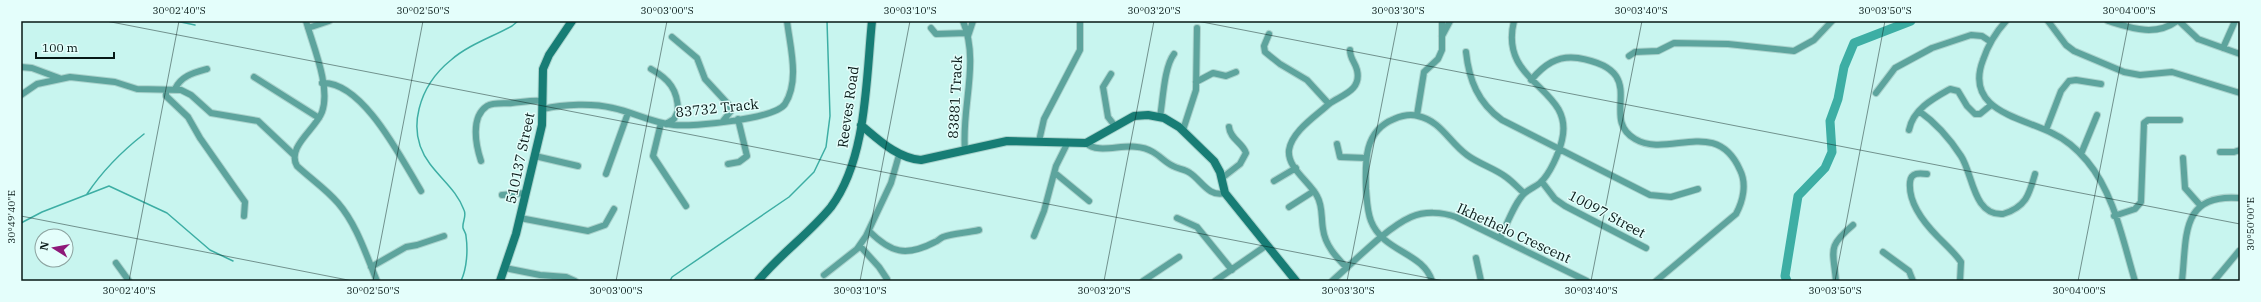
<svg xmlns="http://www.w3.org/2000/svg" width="2261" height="302" font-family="'IBM Plex Serif',serif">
<rect width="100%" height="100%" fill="#c8f5ef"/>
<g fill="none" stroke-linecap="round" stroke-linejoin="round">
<path stroke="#3daea4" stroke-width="1.5" d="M176,21L195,25
M87,194C103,170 121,152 144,134
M21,223L42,212L109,186L167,213L210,250L233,261
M461,281C467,268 468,250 466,236C466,233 464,231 463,228C462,222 467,216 464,210C457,191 442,180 430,164C404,130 420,85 451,60C468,45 492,37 512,26L518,21
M670,281L672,277L789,197L814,172L826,147L830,116L827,21"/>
<path stroke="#3daea4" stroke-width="9" d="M1787,281L1785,276L1798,196L1825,168L1832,152L1830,121L1838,99L1844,67L1854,43L1911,21"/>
<defs>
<path id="street" d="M306,21C313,46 331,87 322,112C316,129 286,147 297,166C311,179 326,189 338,203C357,225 366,255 377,281
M963,21C980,63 961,107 965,151
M2006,21C1996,32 1988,45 1983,60C1964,110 2020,117 2052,133C2065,139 2077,149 2087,161C2114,193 2123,241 2135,281
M2048,21L2066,45L2074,51L2124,72L2140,75L2172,72L2240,93
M2108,21C2131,28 2155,37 2177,21
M2179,21L2198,39L2240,54
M308,28L329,21
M931,28L936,34L967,33
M1269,34L1264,46L1265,52L1280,64L1307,80L1329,104C1316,116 1292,131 1289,150C1287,168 1310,182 1317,196C1323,206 1321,218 1323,229C1325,245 1336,257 1347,268
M968,36L973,21
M1442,36L1450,21
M672,37L697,58L705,79L729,105L731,111L723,121
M2223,48L2235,21
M1466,52C1469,80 1478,103 1502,120L1650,195L1671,197L1698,189
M1629,56L1635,52L1658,51L1674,43L1728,44L1794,51L1814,40L1832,21
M21,67L32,68L59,78
M651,69C669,79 678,90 678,111L674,119L666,124
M1111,74L1103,87L1108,117L1115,126
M254,77L319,118
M1531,80C1544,65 1557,55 1578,58C1654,71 1597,117 1635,139C1668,159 1716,116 1740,170C1747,184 1743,201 1736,214L1656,281
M1196,82L1213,73L1226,76L1236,72
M322,83C363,81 402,160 421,191
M175,89C181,76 193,73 207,69
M166,90V96L188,117L200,138L235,188L245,202L244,216
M1876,93L1895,68L1932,48L1971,35L1982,36L1991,42
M21,95L37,84L70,77L115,82L137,89L181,90L191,95L211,113L258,121L294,155
M1329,104C1341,95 1362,91 1357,70C1355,62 1350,59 1350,50
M543,109C564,104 593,103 613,108C633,112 652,123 674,125C693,127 775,119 785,104C800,80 790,47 787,21
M1919,111C1936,123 1950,139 1961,156C1973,174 1973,216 2003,214C2026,207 2029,195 2035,174
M1417,115L1424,72L1438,59L1442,50V21
M1160,117C1163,100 1164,67 1174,54
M661,123L653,156L686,206
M1183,130L1196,90L1197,28
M1909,130C1913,109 1934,98 1950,89L1958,91L1967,106L1975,114H1980L1991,105
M2046,130L2061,91L2069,81L2076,80L2101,84
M1039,141L1044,119L1080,50V21
M1086,143C1101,157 1131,138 1153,152C1160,156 1166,163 1173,166C1178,169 1185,169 1190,173C1201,180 1209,198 1225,193
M1337,144L1340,157L1366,158
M2220,152H2234L2240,150
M2081,154L2097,115
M535,156L578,166
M2183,158L2185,188L2200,205
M481,161C476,146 470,117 487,106C494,102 505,104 512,103C523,102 532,100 543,101
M728,164L739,162L747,156L738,119
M1055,173L1089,201
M606,174L628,113
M1927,174C1920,173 1911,172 1910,182C1908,203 1924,223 1938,237C1946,245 1955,253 1961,262L1960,281
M1222,178L1240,164L1246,153C1243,143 1230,139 1229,127
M1274,181L1296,168
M1542,182L1555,199L1565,206L1646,248
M502,195L526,193
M1289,207L1314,191
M2114,216L2135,209L2141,202L2144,123L2148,120H2180
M520,218L588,231L605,225L614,209
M1177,218L1197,227L1232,270
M869,231C891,253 906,257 935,242C938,241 939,239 943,237C954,233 967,233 979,230
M1034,236L1044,211L1056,166L1068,142
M1500,238C1506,227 1515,201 1525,193C1529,189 1535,187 1540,183C1550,174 1559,153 1562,140C1575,87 1498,85 1514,21
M860,246L879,267L887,279
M1883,252L1909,271L1913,281
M1476,258L1481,281
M116,263L129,281
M371,267L406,247L417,245L444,236
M505,268L540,275L566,277L575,281
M824,275L857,249L866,236L891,183L899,155
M1143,281L1179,257
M1215,281L1267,245
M1332,281C1354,262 1386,228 1411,217C1425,211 1442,212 1456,217L1587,281
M1432,281C1423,252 1383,252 1371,221C1367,211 1367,200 1366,189C1365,161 1364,131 1394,119C1401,116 1411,114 1418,116C1441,121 1449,142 1467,155C1479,164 1494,168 1506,177C1513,182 1518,188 1524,193
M1836,281C1833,249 1827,247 1853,225
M2182,281C2187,236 2180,193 2240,198
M2214,281L2239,251"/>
<path id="secondary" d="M861,125C879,140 897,158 921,160L1007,141L1086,143L1134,116L1148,115L1164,118L1179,127L1214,161L1220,172L1225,193L1296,281
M500,281L516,234L542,125L543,69L549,55L572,21
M758,281C780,254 809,234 831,207C867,159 866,79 872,21"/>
</defs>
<use href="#street" stroke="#a9d2cc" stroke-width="8"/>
<use href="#secondary" stroke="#a9d2cc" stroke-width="10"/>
<use href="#street" stroke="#5da49d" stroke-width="6"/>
<use href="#secondary" stroke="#177d75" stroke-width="8"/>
</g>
<path fill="none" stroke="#071816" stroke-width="1" stroke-opacity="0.45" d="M106,21L1444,281M1197,21L2240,224M21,216L353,281M129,281L179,21M373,281L423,21M616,281L667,21M860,281L910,21M1104,281L1154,21M1347,281L1398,21M1591,281L1642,21M1835,281L1885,21M2078,281L2129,21"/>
<g text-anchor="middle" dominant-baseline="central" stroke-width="3" stroke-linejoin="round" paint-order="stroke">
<g font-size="14" fill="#071816" stroke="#e4fefb">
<text transform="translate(955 97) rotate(-87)">83881 Track</text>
<text transform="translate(848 107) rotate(-82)">Reeves Road</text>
<text transform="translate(717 108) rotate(-6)">83732 Track</text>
<text transform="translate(520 158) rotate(-78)">510137 Street</text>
<text transform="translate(1607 214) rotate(28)">10097 Street</text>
<text transform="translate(1514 233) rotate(25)">Ikhethelo Crescent</text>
</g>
</g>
<rect width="2261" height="302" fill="none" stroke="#e4fefb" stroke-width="44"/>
<g transform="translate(54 248) rotate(281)"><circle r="19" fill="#e4fefb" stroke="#8ca29f"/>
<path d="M0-3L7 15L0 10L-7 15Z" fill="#8e1979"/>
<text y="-6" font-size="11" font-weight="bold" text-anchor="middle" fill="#071816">N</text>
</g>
<path d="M36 52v6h78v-6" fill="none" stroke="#071816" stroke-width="2"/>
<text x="42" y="52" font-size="12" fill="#071816" stroke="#e4fefb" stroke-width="3" paint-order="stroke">100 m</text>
<rect x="22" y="22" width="2217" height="258" fill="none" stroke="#071816" stroke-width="1.5"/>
<g font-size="10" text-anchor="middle" fill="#071816">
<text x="179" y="14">30°02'40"S</text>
<text x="423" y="14">30°02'50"S</text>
<text x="667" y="14">30°03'00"S</text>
<text x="910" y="14">30°03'10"S</text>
<text x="1154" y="14">30°03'20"S</text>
<text x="1398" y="14">30°03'30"S</text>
<text x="1641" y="14">30°03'40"S</text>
<text x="1885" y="14">30°03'50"S</text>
<text x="2129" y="14">30°04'00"S</text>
<text transform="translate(11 217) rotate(-90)" y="4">30°49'40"E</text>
<text transform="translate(2250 224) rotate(-90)" y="4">30°50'00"E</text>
<text x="129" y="294">30°02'40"S</text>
<text x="373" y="294">30°02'50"S</text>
<text x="616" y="294">30°03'00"S</text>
<text x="860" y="294">30°03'10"S</text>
<text x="1104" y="294">30°03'20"S</text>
<text x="1348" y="294">30°03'30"S</text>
<text x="1591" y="294">30°03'40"S</text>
<text x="1835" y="294">30°03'50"S</text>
<text x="2079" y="294">30°04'00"S</text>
</g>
</svg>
